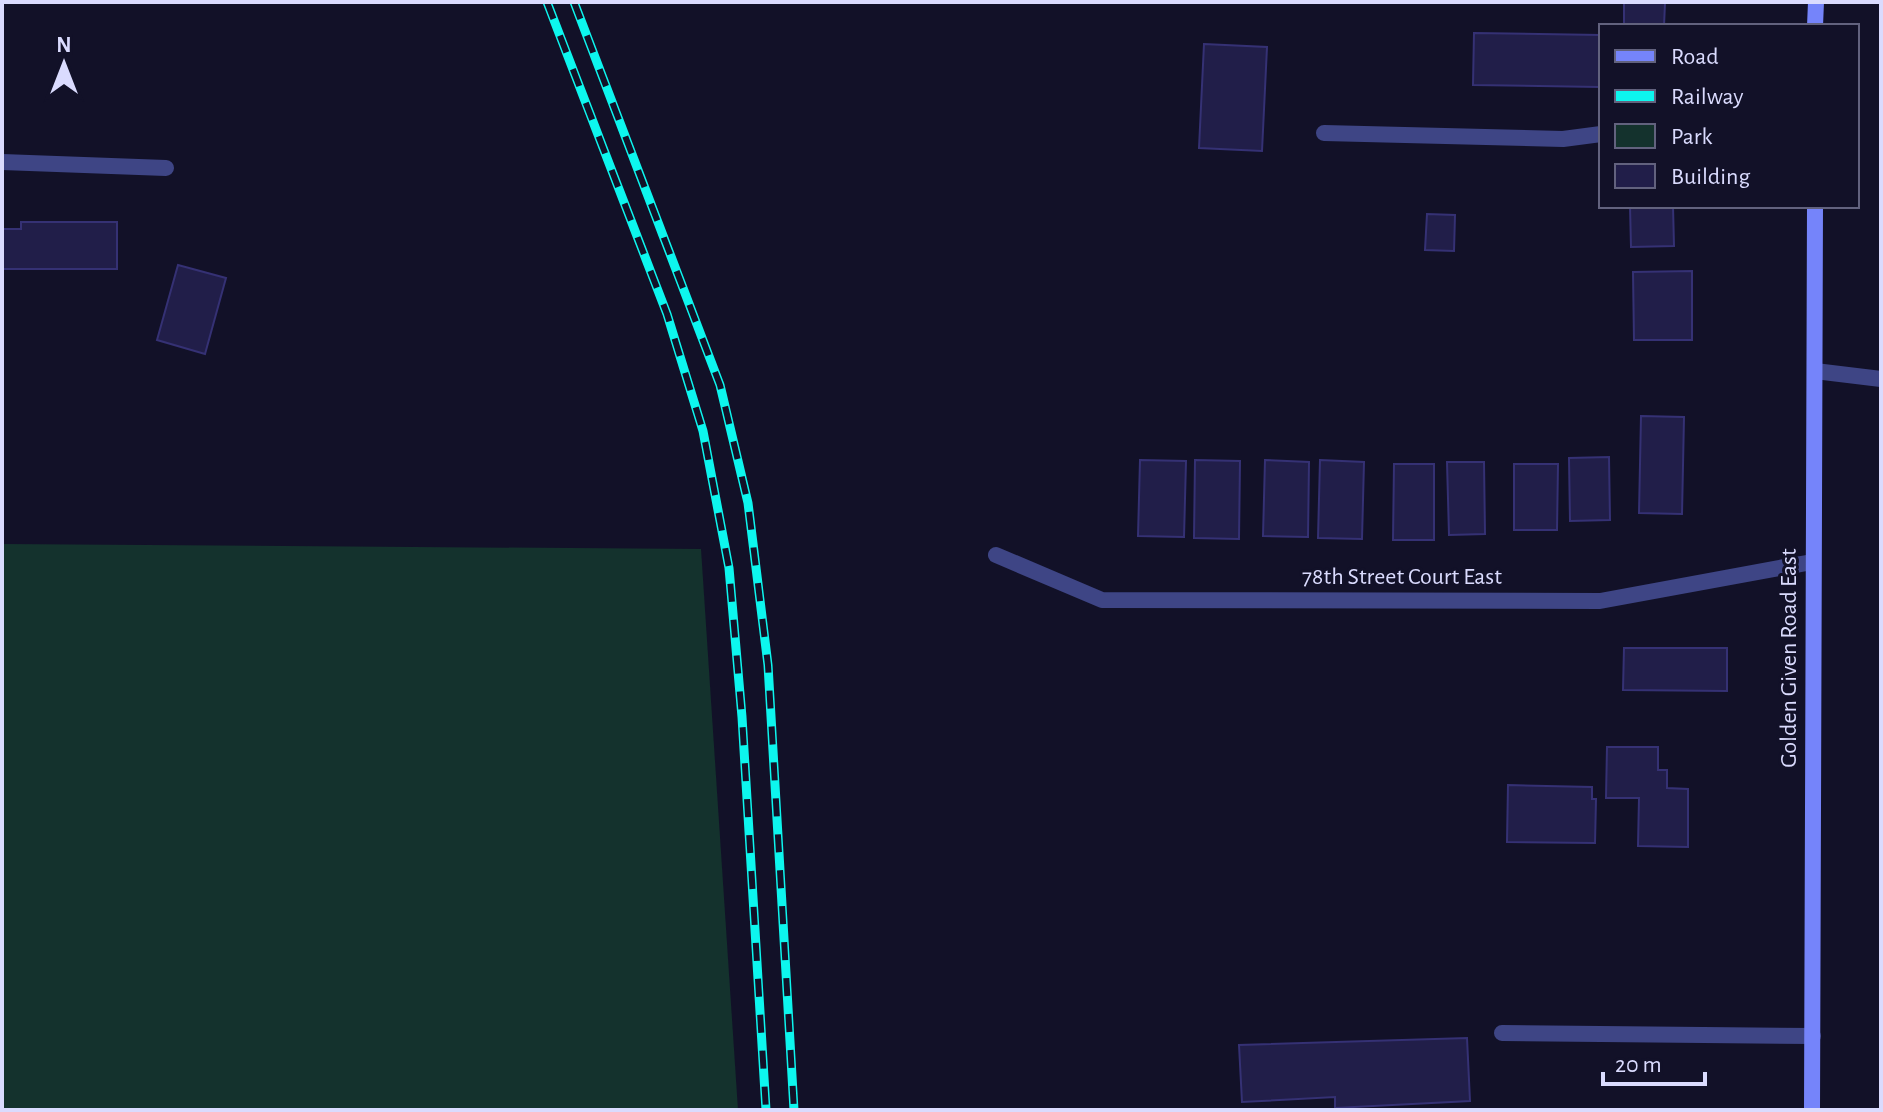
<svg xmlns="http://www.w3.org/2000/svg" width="1883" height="1112" font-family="'Alegreya Sans',sans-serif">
<rect width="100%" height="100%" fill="#121128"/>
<path fill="#14322d" d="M2,544L701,549L738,1110H2Z"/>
<path fill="#211e49" stroke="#353174" stroke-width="2" d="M1624,2L1665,3L1664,26H1624Z
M1474,33L1600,35L1599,87L1473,85Z
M1204,44L1267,47L1262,151L1199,148Z
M1630,206H1673L1674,246L1631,247Z
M1427,214L1455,215L1454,251L1425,250Z
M21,222H117V269H2V229H21Z
M178,265L226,278L205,354L157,340Z
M1692,271V340H1634L1633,272Z
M1641,416L1684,417L1682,514L1639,513Z
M1609,457L1610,520L1570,521L1569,458Z
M1140,460L1186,461L1184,537L1138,536Z
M1195,460L1240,461L1239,539L1194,538Z
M1265,460L1309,462L1308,537L1263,536Z
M1320,460L1364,462L1362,539L1318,538Z
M1447,462H1484L1485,534L1449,535Z
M1394,464H1434V540H1393Z
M1514,464H1558L1557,530H1514Z
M1624,648H1727V691L1623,690Z
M1607,747H1658V770H1667V788L1688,789V847L1638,846L1639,798H1606Z
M1508,785L1592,787V799H1596L1595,843L1507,842Z
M1467,1038L1470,1101L1335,1108V1097L1242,1102L1239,1045Z"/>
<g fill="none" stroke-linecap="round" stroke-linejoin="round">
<path stroke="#3e4585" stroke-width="16" d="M1324,133L1563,139L1601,134
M2,162L166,168
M1815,371L1881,379
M1502,1033L1813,1036"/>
<path stroke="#3e4585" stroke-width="16" d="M996,555L1102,600L1600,601L1812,562"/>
<path stroke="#7584fa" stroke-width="16" d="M1815,26L1816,2
M1812,1110L1815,206"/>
<defs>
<path id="rail" d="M547,2L667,314L703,431L729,568L742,717L766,1110
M574,2L720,385L748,503L768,665L794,1110"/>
</defs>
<use href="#rail" stroke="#0df6ee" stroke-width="9"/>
<use href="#rail" stroke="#121128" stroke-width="6" stroke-dasharray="18" stroke-linecap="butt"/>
</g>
<g text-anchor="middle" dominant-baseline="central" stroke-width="6" stroke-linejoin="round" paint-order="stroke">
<g font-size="24" fill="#dadbfe" stroke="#121128">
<text x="1402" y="577">78th Street Court East</text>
<text transform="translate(1789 658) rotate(-90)">Golden Given Road East</text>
</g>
</g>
<rect width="1883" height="1112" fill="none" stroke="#dadbfe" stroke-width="8"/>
<rect x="1599" y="24" width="260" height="184" fill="#121128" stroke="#62627e" stroke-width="2"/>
<rect x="1615" y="50" width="40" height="12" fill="#7584fa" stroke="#62627e" stroke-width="2"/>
<text x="1671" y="64" font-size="24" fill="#dadbfe">Road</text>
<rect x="1615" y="90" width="40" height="12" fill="#0df6ee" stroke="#62627e" stroke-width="2"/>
<text x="1671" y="104" font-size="24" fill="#dadbfe">Railway</text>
<rect x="1615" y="124" width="40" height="24" fill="#14322d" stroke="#62627e" stroke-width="2"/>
<text x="1671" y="144" font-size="24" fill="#dadbfe">Park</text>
<rect x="1615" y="164" width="40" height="24" fill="#211e49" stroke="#62627e" stroke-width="2"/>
<text x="1671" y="184" font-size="24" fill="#dadbfe">Building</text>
<g transform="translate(64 64)" stroke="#121128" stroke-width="6" paint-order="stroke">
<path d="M0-6L14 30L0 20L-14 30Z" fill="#dadbfe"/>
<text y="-12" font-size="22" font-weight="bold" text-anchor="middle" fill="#dadbfe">N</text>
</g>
<path d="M1603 1072v12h102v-12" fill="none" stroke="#dadbfe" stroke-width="4"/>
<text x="1615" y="1072" font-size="24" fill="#dadbfe" stroke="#121128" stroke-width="6" paint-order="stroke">20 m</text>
</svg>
